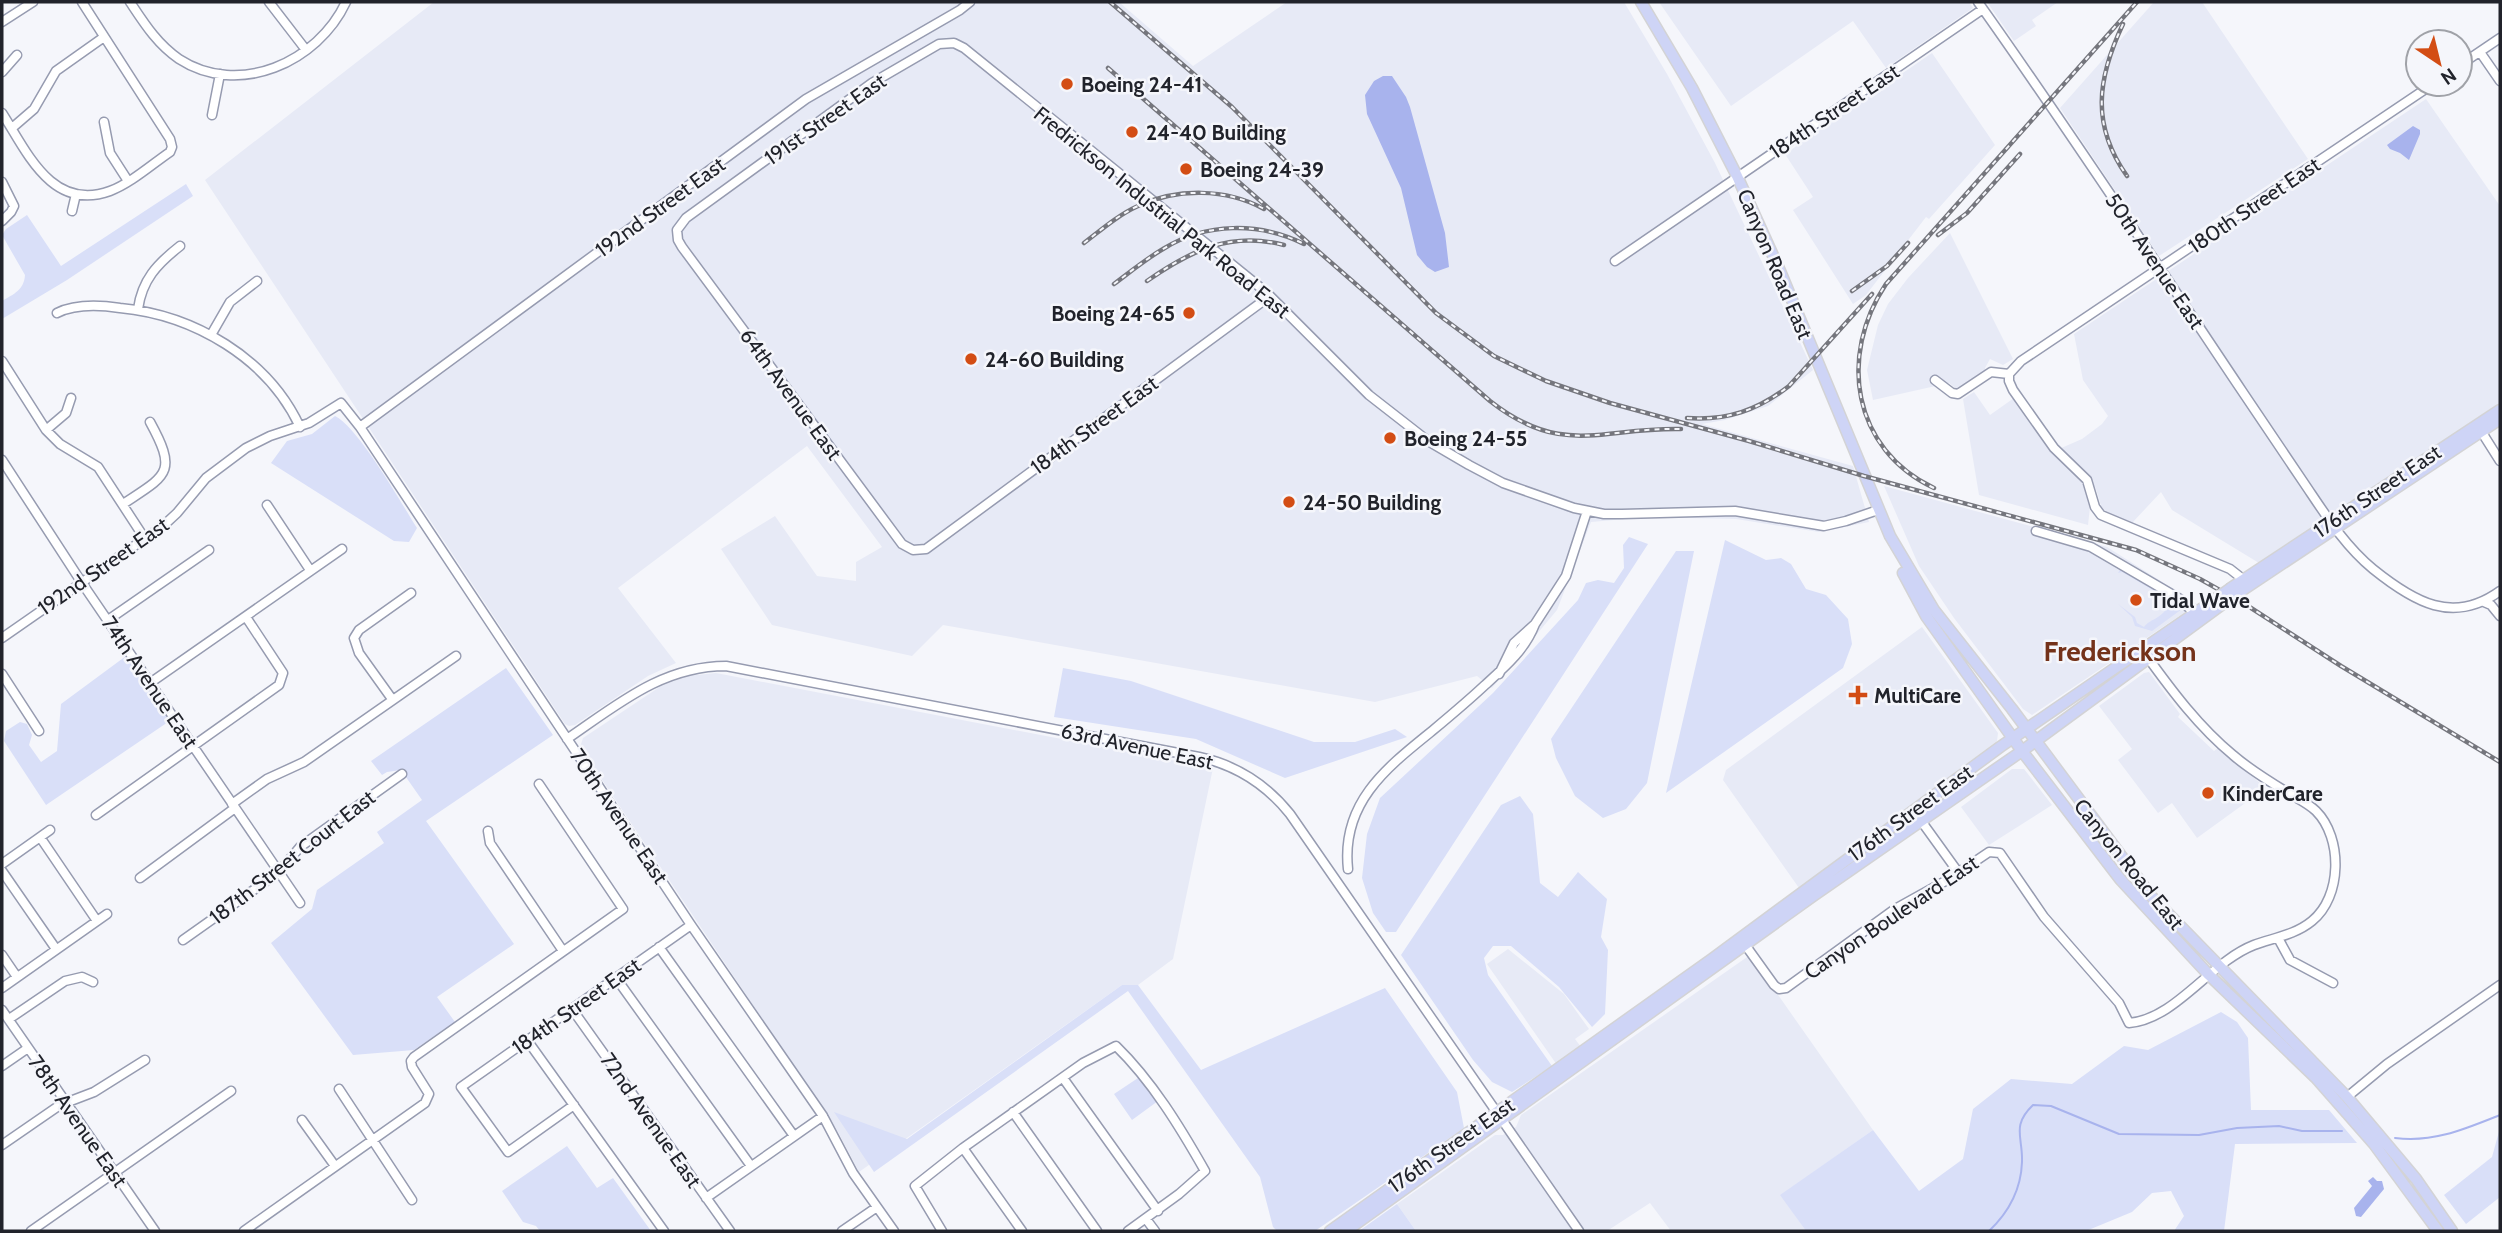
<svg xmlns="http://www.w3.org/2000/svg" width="2502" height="1233" font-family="Cabin,sans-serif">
<rect width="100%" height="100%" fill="#f5f6fb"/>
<path fill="#e7eaf6" d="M434,2H1119L1193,66L1287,2H1624L1667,74L1715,163L1813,370L1768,406L1725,420L1702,424L1853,466L1869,522L1819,532L1736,519L1647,517L1591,522L1557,610L1492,688L1477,676L1375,702L943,625L912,656L772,625L721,549L775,516L817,576L856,581V562L882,547L807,446L618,588L676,663L648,676L575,725L569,726L565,724L205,180Z
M1659,2H1969L1973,8L1886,68L1853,21L1731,106Z
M1987,2H2058L2032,20L2036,26L2014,41Z
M2154,2H2202L2308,159L2159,256L2060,108Z
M1932,53L1995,145L1929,219L1926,217L1866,295L1853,304L1793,210L1813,197L1785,154Z
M2426,99L2500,206V403L2259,563L2172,510L2161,492L2132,523L2106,512L2101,506L2096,489L2088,475L2059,449L2082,439L2102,424L2108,416L2083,380L2074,334Z
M1950,233L2013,359L2003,365L1990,359L1985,368L1986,371L1958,390L1949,383L1873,400L1867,370L1878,325L1888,304L1908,278Z
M1974,392L1990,415L2014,398L2088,490L2091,498L2088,525L1979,495L1963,399Z
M1884,486L2107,547L2197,604L2032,715L2023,709L1954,618L1919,566Z
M1922,627L1998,733L1997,741L1799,888L1723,780L1726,770Z
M2149,672L2180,714L2178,717L2214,751L2218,748L2266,788L2197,838L2172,803L2158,813L2118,760L2132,749L2099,706L2144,673Z
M716,673L1213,768L1173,959L1138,985H1122L859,1172L838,1132L580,747L583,738L661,686L687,676Z
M2012,769H2024L2052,805L1989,845L1961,807Z
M1508,949L1564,994L1589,1029L1575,1039L1581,1047L1557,1065L1487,964Z
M1750,955L1873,1130L1781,1195L1806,1231H1671L1650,1203L1607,1231H1416L1397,1204L1495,1135H1503L1516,1127L1521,1115Z"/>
<path fill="#d9dff8" d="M186,184L193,196L67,280L2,319V301C14,294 24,290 25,275L2,235L6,229L27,215L61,266Z
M335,416C359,428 401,503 417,528L409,542L394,541L271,463L287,441L312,434Z
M1629,537L1648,544L1396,932H1386L1373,913L1362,878L1367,834L1380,798L1493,693L1578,600L1586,583L1598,580L1614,583L1624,568L1623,545Z
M1725,540L1766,560L1781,558L1791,564L1806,589L1826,595L1848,619L1852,644L1843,668L1666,793Z
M1676,551H1694L1647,783L1626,809L1603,818L1575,796L1556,758L1551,739Z
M2121,568L2176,601L2182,609L2152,631L2135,626L2132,617L2118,604L2135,617L2137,623L2144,627C2150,619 2159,620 2168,607L2172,609L2175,603L2122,572L2118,573Z
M126,656L171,720L46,805L4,741L6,731L20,722L27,724L32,735L29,745L41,762L57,751L61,704Z
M506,668L553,735L426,821L514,944L437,997L455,1022L414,1050L353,1055L271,943L312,909L317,890L384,843L377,832L422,800L401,770L387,772L382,775L371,761Z
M1063,668L1131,681L1314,742H1355L1395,729L1407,737L1285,778L1196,739L1054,717Z
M1520,796L1533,814L1540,883L1558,897L1578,872L1607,899L1601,937L1608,950L1605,1014L1592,1027L1559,987L1511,946H1493L1484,958L1488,975L1552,1066L1512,1092L1492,1082L1473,1060L1401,955L1501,805Z
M1122,985H1138L1201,1070L1385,988L1457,1092L1464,1128L1315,1231H1277L1273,1227L1260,1177L1128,991L874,1172L834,1112L907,1139Z
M2221,1012L2237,1022L2248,1038L2251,1110H2329L2357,1143L2235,1144L2224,1231H2174L2184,1216L2171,1191L2152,1193L2132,1212L2086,1231H1806L1780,1195L1873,1130L1919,1191L1963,1159L1973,1109L2011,1079L2072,1084L2124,1046L2148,1050Z
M1141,1076L1158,1101L1132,1120L1114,1094Z
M2500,1128V1197L2466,1224L2444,1195L2492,1157Z
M567,1146L597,1188L613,1178L651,1231H540L536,1226L523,1222L502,1191Z
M1397,1204L1416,1231H1359Z"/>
<path fill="#a8b3ed" d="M1383,76H1392L1406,97L1410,107L1445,233L1449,267L1435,272L1427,267L1417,255L1401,188L1367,114L1365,95L1374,81Z
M2413,126L2420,130V134L2409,160L2400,153L2390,149L2387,145Z
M2373,1177L2377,1181H2382L2384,1189L2361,1217L2356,1216L2354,1208L2372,1186L2368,1181Z"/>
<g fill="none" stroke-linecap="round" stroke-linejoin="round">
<path stroke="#a8b3ed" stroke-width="2" d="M2395,1138C2433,1143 2465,1129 2500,1115
M1989,1231C2008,1213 2021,1190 2022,1162C2023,1137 2011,1126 2033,1105L2051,1106L2119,1134L2199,1135L2237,1128L2279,1126L2302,1131H2342"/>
<defs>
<path id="minor" d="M130,2C144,23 157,44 179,59C239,98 318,62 346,2
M269,2L306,50
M1978,2C2069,130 2155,261 2242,391C2263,422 2283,452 2304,483C2325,514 2344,545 2373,569C2414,602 2453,625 2500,591
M2,22L33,2
M2480,52L2500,81
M2460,65L2500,38
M2,72L17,55
M2,113C27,152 52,212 110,191C131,183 151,165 170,152L172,147L170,139L82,2
M212,115L220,74
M104,122L110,153L128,181
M12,128L34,109L56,71L104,37
M2,182L14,206L11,212L2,221
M72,211L76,194
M1615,261L1983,9
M1270,296L926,549L913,550L902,544L682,247L678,240L677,230L686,218L872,83L939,44L954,43L964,48L1255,283L1270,296L1369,395L1428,441L1469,465L1503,483L1574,508L1604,514H1622L1735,511L1824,526L1846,521L1878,510
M138,309C142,280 157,264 180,246
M57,313C75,304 100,305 120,308C194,315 268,358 300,427
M211,335L230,302L257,281
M2,361L46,430L60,444L98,467L145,539
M2009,374L2021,361L2433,84
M2009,374V381L2013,390L2054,448L2087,480L2095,507L2101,515L2230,569L2244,580
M1935,380L1952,393L1958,394L1991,372L2009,374
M360,427L806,99L960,10L970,2
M46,430L66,413L71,398
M2481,431L2500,461
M2,460L82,583L300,903
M123,504C167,475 178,473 150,422
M267,505L310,570
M2036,531L2091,547L2180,599L2194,613
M2484,602L2491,605L2500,616
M108,620L209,550
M1535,624L1566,576L1587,511
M2,638L163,526L177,513L206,478L246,448L270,436L309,423L341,403L360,427L691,925L823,1116L853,1173L894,1231
M2,674L39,731
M150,683L342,549
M392,699L359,653L354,638L359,630L411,593
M567,739C617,705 662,666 726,666L1199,757C1236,765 1266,784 1290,814L1579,1231
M232,804L267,779L304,762L456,656
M1914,811L1958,872
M96,815L279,685L283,673L246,617
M488,831L490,843L563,951
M40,837L97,921
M2,864L50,830
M1348,869C1341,803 1386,768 1432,731C1450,716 1468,701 1485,685C1505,667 1525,650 1535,624L1514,643L1499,674
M2,871L56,949
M140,878L235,808
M2278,938L2290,960L2333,983
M183,940L279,872L300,847L402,774
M1746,946L1774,985L1779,989L1786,988L1895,909L1949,879L1989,852L2000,853L2044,917L2119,1003L2129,1023C2176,1019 2210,962 2254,945C2273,938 2295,935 2312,921C2342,897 2343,838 2316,811C2308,803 2296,798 2285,791C2267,780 2249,769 2233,755C2199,727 2172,691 2146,655
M659,947L794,1136
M2,955L17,977
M616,978L751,1166
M2,988L107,914
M572,1009L730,1231
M2,1010L155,1231
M9,1019L65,981L82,977L93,982
M527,1040L664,1231
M2,1066L28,1048
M1063,1078L1158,1211
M339,1089L412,1200
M2347,1097L2387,1064L2500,985
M574,1105L508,1152L461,1087L691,925
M1013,1112L1097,1231
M302,1120L335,1166
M2,1145L60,1105L94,1092L145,1060
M963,1148L1022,1231
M706,1198L823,1116
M1146,1219L1155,1231
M31,1231L231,1091
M244,1231L425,1103L429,1094L412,1067L411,1061L414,1057L623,909L539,784
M842,1231L877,1207
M942,1231L915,1186L963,1148L1083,1063L1116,1046C1152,1081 1180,1127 1205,1171L1179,1194L1128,1231"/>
<path id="major" d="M1641,2L1692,88L1737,176L1780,271L1890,536L1934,610L2012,709L2151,896L2347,1097L2416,1179L2452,1231
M1903,573L1926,616L2022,751L2120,879L2209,975L2316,1078L2374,1144L2438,1231
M2231,588L2500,410
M2238,593L2500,419
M1330,1231L1712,959L2000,747L2217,598
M1346,1231L1813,896L2022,751L2224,603"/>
</defs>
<use href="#minor" stroke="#969bb0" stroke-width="11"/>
<use href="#major" stroke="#d3d3d5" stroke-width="13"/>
<use href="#minor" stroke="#fff" stroke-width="8"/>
<use href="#major" stroke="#ced4f6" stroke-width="10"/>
<defs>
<path id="rail" d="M1110,2L1232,107L1436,313L1494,356L1546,381L1610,403L1749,441L1864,476L2136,550L2200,579L2248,606L2341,666L2500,762
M2123,24C2097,79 2091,125 2127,176
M1108,68L1490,401C1563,458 1601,427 1681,429
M1938,235L1967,213L2020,154
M1084,243C1101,230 1118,215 1138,206C1177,188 1226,188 1264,209
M1147,281C1190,251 1230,231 1284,245
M1114,284C1130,272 1146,259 1163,249C1206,222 1260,222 1304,244
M1852,291L1887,266L1908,243
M1687,418C1727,421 1758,410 1789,386L1872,294
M1934,488C1852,449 1838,356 1886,284L2137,2"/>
</defs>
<use href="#rail" stroke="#75767d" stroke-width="4.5"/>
<use href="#rail" stroke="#f5f6fb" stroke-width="2" stroke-dasharray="5" stroke-linecap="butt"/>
<defs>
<path id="major-bridge" d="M2217,598L2231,588
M2224,603L2238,593"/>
</defs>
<use href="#major-bridge" stroke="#d3d3d5" stroke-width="13" stroke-linecap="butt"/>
<use href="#major-bridge" stroke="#ced4f6" stroke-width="10"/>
</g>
<g fill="#d34d14" stroke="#f5f6fb" stroke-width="2.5">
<circle cx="1067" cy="84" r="7"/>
<circle cx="1132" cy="132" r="7"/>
<circle cx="1186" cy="169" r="7"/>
<circle cx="1189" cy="313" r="7"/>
<circle cx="971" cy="359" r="7"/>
<circle cx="1390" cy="438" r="7"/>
<circle cx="1289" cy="502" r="7"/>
<circle cx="2136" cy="600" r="7"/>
<path d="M1854.5 684.5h7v7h7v7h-7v7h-7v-7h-7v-7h7z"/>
<circle cx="2208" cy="793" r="7"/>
</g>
<g text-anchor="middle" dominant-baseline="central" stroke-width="5" stroke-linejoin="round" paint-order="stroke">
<g font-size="21" font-weight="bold" fill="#21232b" stroke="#f5f6fb" text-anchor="start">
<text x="1081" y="84">Boeing 24-41</text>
<text x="1146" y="132">24-40 Building</text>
<text x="1200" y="169">Boeing 24-39</text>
<text x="1175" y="313" text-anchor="end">Boeing 24-65</text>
<text x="985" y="359">24-60 Building</text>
<text x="1404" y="438">Boeing 24-55</text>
<text x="1303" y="502">24-50 Building</text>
<text x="2150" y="600">Tidal Wave</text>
<text x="1874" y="695">MultiCare</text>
<text x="2222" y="793">KinderCare</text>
</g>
<g font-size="21" fill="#21232b" stroke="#f5f6fb">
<text transform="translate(1834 111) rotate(-34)">184th Street East</text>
<text transform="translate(825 119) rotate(-35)">191st Street East</text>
<text transform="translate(2254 205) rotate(-34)">180th Street East</text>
<text transform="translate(660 207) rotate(-36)">192nd Street East</text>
<text transform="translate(1162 212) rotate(39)">Fredrickson Industrial Park Road East</text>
<text transform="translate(2155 261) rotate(56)">50th Avenue East</text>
<text transform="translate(1775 264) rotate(67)">Canyon Road East</text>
<text transform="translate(791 394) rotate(54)">64th Avenue East</text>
<text transform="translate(1094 425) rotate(-36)">184th Street East</text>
<text transform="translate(2377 491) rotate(-34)">176th Street East</text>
<text transform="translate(103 566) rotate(-35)">192nd Street East</text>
<text transform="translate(150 682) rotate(56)">74th Avenue East</text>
<text transform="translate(1137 746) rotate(12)">63rd Avenue East</text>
<text transform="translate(1910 813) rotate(-36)">176th Street East</text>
<text transform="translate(619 816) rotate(56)">70th Avenue East</text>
<text transform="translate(292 857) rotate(-38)">187th Street Court East</text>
<text transform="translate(2129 864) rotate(51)">Canyon Road East</text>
<text transform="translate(1891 917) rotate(-34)">Canyon Boulevard East</text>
<text transform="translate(576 1006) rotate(-35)">184th Street East</text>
<text transform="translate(651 1120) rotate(55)">72nd Avenue East</text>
<text transform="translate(78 1121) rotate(55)">78th Avenue East</text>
<text transform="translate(1451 1145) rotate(-35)">176th Street East</text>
</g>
<g font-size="28" font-weight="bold" fill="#74321a" stroke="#f5f6fb">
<text x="2120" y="651">Frederickson</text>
</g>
</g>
<rect width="2502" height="1233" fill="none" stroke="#21232b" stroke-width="7"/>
<g transform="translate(2439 63) rotate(145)"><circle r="33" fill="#f5f6fb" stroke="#a0a2a8" stroke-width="2"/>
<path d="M0-5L12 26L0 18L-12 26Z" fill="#d34d14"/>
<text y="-10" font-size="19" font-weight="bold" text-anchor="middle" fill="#21232b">N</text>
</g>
</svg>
